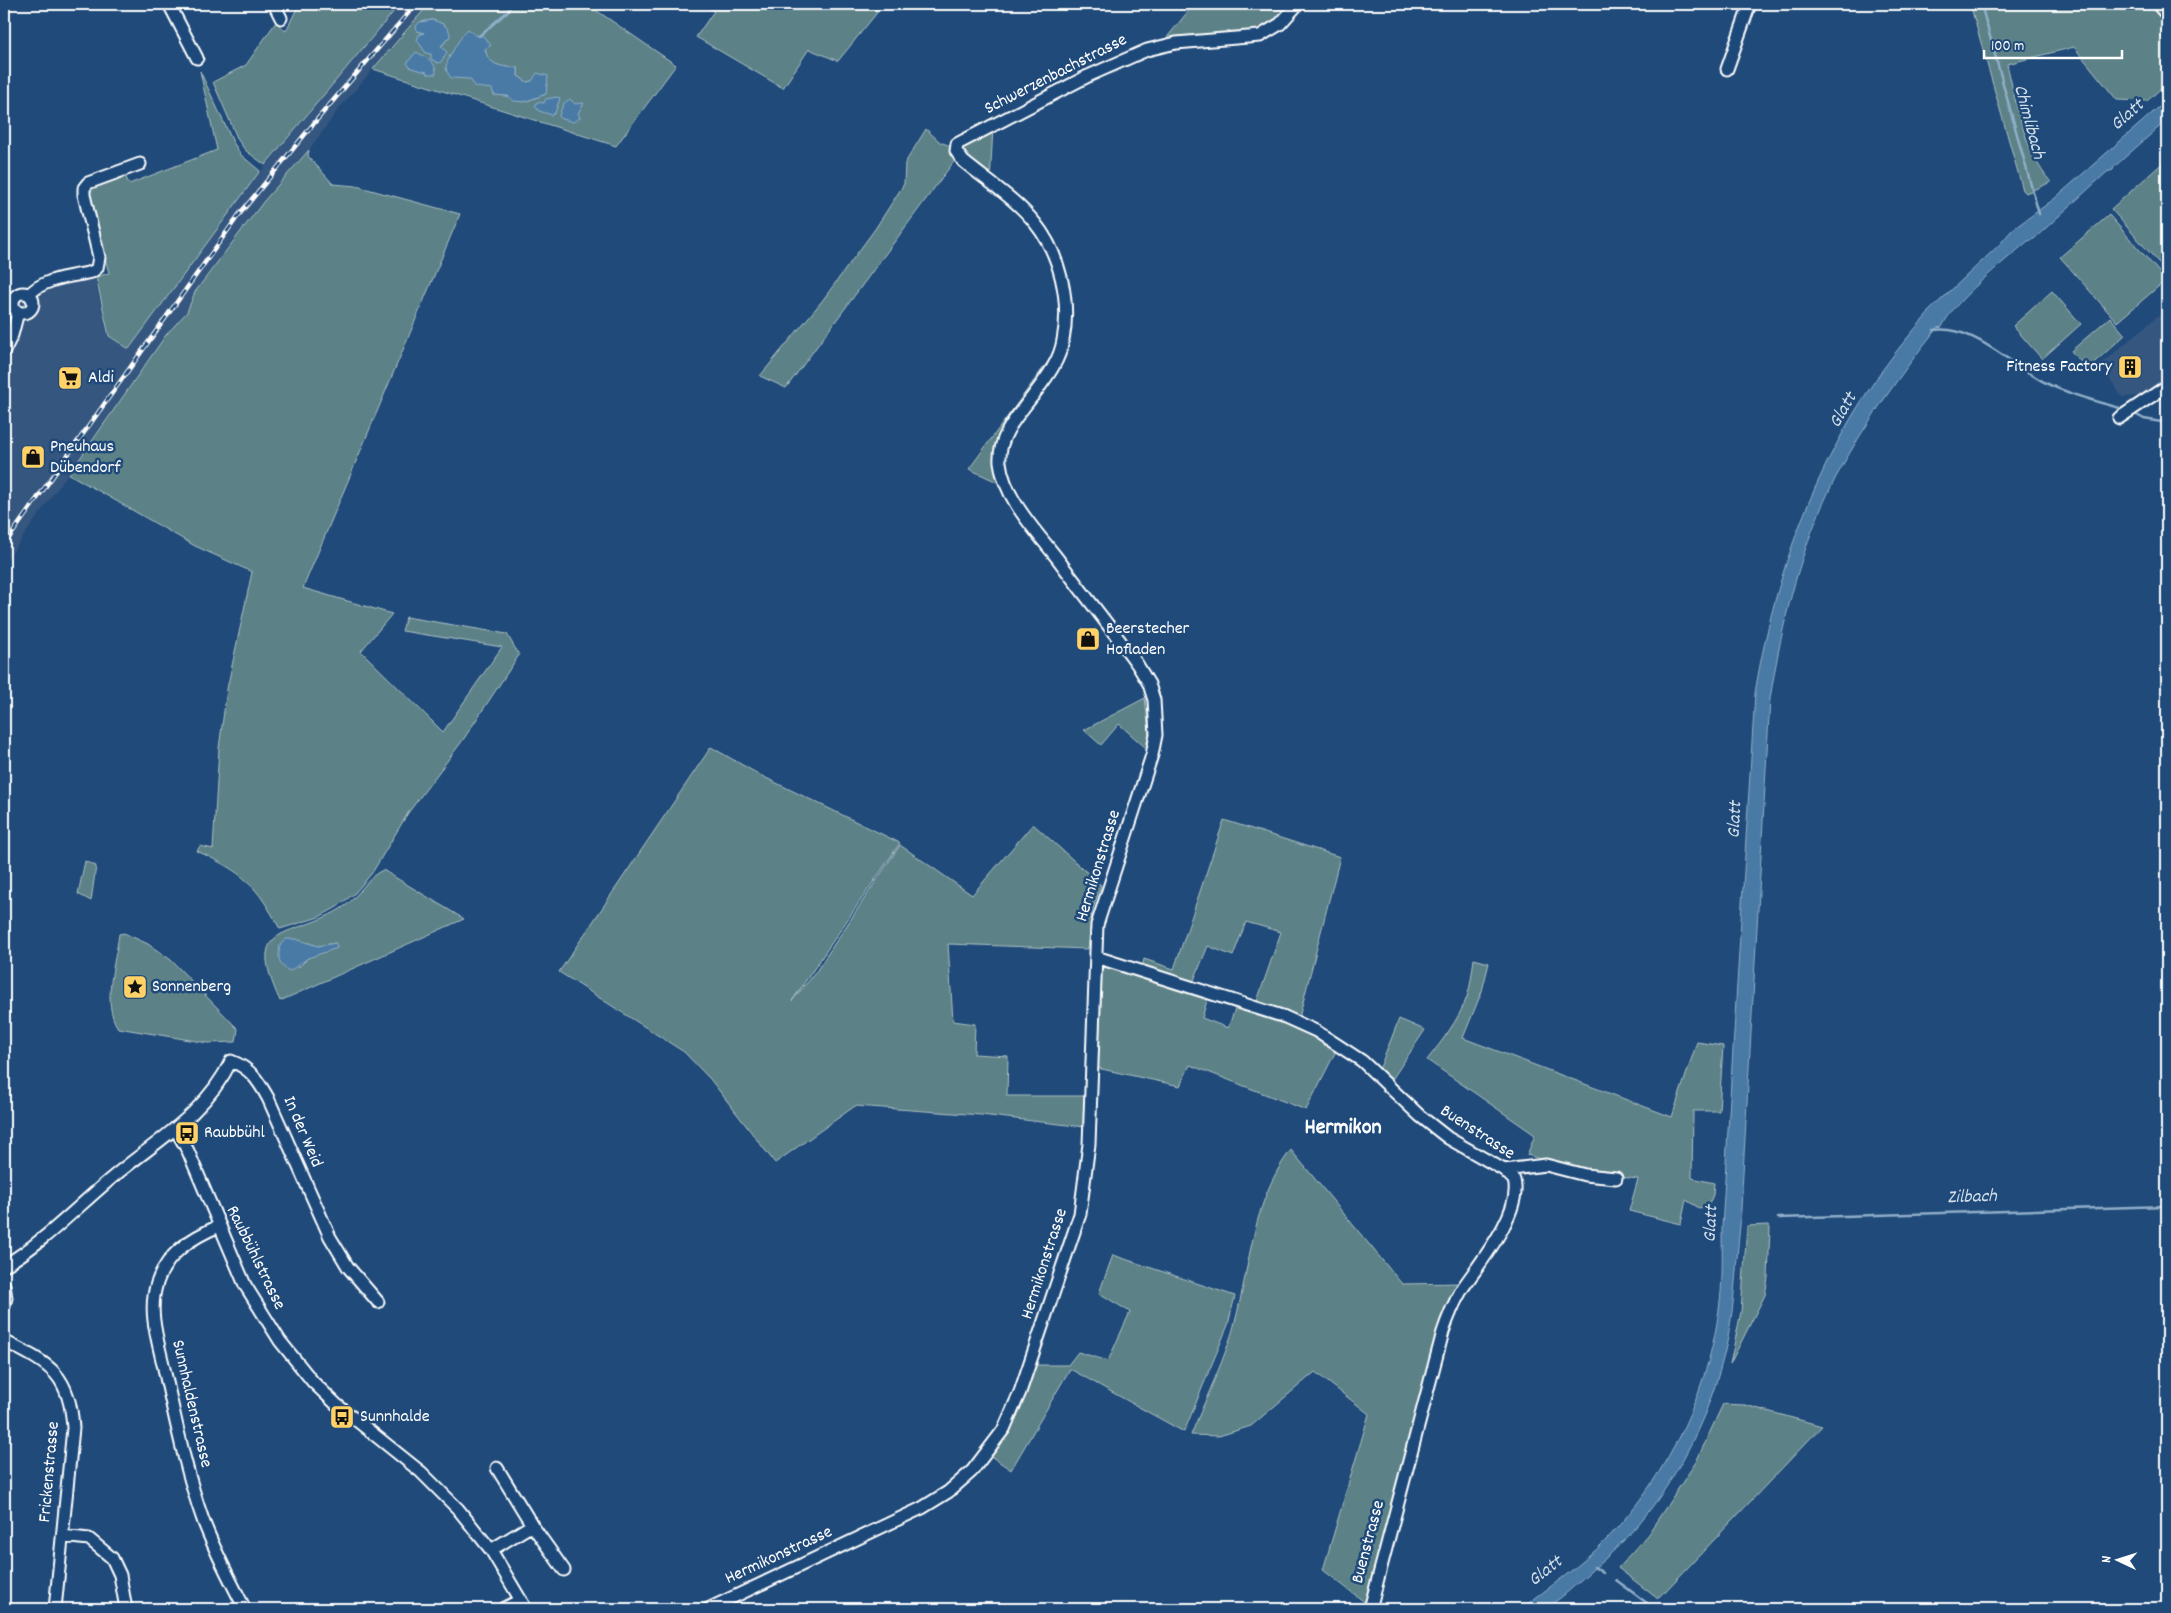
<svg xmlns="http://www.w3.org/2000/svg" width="2171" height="1613" font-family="Dekko,sans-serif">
<rect width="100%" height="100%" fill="#1f4a7a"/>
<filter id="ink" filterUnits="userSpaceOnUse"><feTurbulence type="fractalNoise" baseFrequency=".02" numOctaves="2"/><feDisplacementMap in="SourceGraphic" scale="10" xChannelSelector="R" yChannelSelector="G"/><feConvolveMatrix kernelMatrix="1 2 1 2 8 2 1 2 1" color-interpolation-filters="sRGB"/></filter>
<g filter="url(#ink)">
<path fill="#36567f" d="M400,4H429L338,110L309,150L235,238L195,292L187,312L166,335L4,564V295L94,275L108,336L129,350L247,188Z
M2167,308V407L2157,395L2122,397L2100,365Z"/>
<path fill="#5c8287" stroke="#aec0c3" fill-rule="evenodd" d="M299,4H400L265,165L245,150L238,140L213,82L246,65L276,22L286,31Z
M429,4H587L676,65L616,146L373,69ZM432,20L445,25L450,36L441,47L419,35L424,32L420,22ZM475,35L483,37C486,43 484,46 486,53C490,67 506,67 518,68V76L527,82L532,81L546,94L524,102L508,96L494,95L493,89L470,79L449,57L460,41Z
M700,4H884L838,61L809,49L783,88L696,37L714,11Z
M1194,4H1272L1288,15L1269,32L1160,46Z
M1970,4H2160L2167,12V83L2147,101L2117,100L2074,47L2007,64C2016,102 2025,154 2051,182L2026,193L2023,190Z
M200,71L233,142L241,155L260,171L129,349L109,336L96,277L109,273L88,194L91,192L90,186L124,173L129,184L217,150Z
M993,127L990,183L958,156L786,388L760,376L822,301L875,229L904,184L905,163L926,129L940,142L956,148Z
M309,150L308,156L333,184L356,186L460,214L303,588L392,614L361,651L443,732L502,647L402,631L406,617L507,634L519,655L463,740L408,813L372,873L355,893L337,907L319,917L280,929C256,884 244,873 197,851L200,846L213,849L219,748L227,689L252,572L195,546L69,474L166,335L187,312L195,292L213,268L264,201Z
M2167,159V272L2111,209Z
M2109,215L2166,280L2117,322L2060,257Z
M2052,291L2081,324L2042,359L2013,326Z
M2110,317L2125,335L2087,369L2071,351Z
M1063,341L1002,442L1008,487L969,469Z
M1145,698L1149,731L1146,748L1119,724L1101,745L1084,730Z
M711,747L760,775L900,843L792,1001L815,973L900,845L972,895L1033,824L1101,885L1092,912L1088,949L948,944L953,1021L975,1024L974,1054L1008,1056L1007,1096H1086L1085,1127L981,1115L855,1106L775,1163L710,1079L684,1052L559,972Z
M1224,820L1340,857L1299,1018L1256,1004L1281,932L1246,922L1233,956L1208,946L1192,985L1142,967L1144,959L1174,969Z
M85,861L96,866L91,901L78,894Z
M383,870L464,919L280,1001C242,918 293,941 345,906C359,896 369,875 383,870ZM295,939L318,946L335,943L308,958L299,967Z
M124,933L148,944L171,960L238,1029L236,1042L208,1043L118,1028C101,1003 116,961 119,934Z
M1474,959L1489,963L1482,991L1463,1038L1672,1117L1697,1042L1723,1046L1719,1111H1693L1692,1178L1714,1183L1713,1195L1708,1206L1699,1208L1686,1200L1681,1224L1629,1211L1638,1179L1585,1173L1527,1155L1535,1135L1427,1060C1442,1041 1458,1021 1467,997C1471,985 1472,971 1474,959Z
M1110,965L1208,997L1202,1018L1228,1028L1236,1006L1284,1021L1338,1047L1306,1110L1190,1065L1180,1086L1097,1068L1100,970Z
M1399,1019L1425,1030L1391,1081L1379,1070Z
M1291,1150L1402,1284L1462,1283L1367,1604L1323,1570L1369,1414L1315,1372L1251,1426L1219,1436L1191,1435C1205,1400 1226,1357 1235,1322C1250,1265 1253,1198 1291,1150Z
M1768,1225L1770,1228L1768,1278L1765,1295L1730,1364L1741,1312L1747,1226Z
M1113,1255L1235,1296L1228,1325L1184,1432L1070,1369L1011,1470L992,1457L1013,1422L1035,1365H1068L1078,1352L1108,1361L1130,1312L1099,1293Z
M1723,1404L1745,1405L1822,1426L1658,1599L1618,1568L1648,1534L1696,1462Z"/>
<path fill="#487aa5" stroke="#91afc9" d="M433,20C441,23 450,26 450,36L441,46L447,52L441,62L438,63L431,59V54L426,53L417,40L419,35L424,33L417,31L416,26L420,22Z
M468,29L475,35L483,36L491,45L485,49C488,66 503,67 518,68V76L527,82L532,81L537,73L548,76L546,94L524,102L514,101L508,96L494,95L492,89L475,87L470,79L451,78C449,75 446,71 446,67C446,60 463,33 468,29Z
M416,52C426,57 437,62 436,74H427V72L411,68L407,63Z
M557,97L560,98L555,113L552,115L539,111L535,106L537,102L544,103L546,99Z
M570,99L575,104L584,103L578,113L580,118L573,122L560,118L559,115L564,103Z
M2167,100V120L2114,167L2113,170L2107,172L2034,239L2028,241C2004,262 1955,299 1942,327L1937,328C1899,376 1864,425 1835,479C1800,547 1782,624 1770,699L1740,1226C1735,1269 1735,1313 1724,1355C1703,1438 1658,1516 1591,1571C1578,1582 1559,1602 1543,1609C1538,1611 1527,1609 1521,1609C1549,1587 1581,1566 1606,1540C1670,1473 1713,1384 1721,1292C1723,1270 1722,1248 1722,1227L1755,693C1778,553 1832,418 1929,313L1928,312L1999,245L2012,230L2054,199Z
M286,939H295L318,946L336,943L337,948L308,958L290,971C278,966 278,958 280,945Z"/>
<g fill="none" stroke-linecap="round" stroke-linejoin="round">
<path stroke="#91afc9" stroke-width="2.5" d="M1981,4L2039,214
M479,36L507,12L512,4
M1934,330C1975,324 2013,368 2050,385C2074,396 2099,402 2123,409
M2133,413L2144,419L2167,423
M1778,1218L2167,1206
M1594,1567L1603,1573
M1616,1580L1655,1609"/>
<defs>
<path id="minor" d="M169,4L197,58
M274,4L281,18
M1727,69L1750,4
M13 303a10 10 0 1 1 20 0a10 10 0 1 1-20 0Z
M29,295C43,278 71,277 92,272L97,268L99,257L84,195V188L88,183L140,164
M4,351L12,335L18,312
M2119,418L2167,386
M1096,957L1285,1017L1316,1031L1362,1061L1420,1116L1448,1138L1504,1170L1514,1180C1523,1211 1479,1264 1462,1289C1454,1303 1448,1317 1443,1332L1370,1609
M175,1128L188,1151L245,1285L280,1341L313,1382L336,1404L421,1472L458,1509L491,1550L526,1609
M1504,1170L1546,1165L1585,1175L1616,1178
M219,1226C191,1238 167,1253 157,1283C147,1312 159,1344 165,1373C176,1422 186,1472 203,1520C214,1550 230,1580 245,1609
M4,1266C42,1243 73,1211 107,1182C152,1143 204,1117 231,1061C250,1068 258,1080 268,1098L330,1237L348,1267L378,1302
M4,1285L6,1298L4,1306
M4,1341C49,1364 70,1373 73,1428L55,1609
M497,1468L532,1525
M62,1536L89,1539L112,1558L120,1575L126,1609
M491,1550L532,1525L564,1570
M503,1609L521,1600
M708,1609L922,1508L948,1492L972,1471L1004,1429L1020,1392L1080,1214L1089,1144L1097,925L1152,755L1156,735L1154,700L1149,684L1137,664C1112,629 1085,596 1060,562C1038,533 1004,499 1000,462C998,435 1020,413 1035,393C1047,377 1060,360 1063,340C1071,301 1060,254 1035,223C1016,199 987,181 963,161L956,151L957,144L1088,76L1147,50L1176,43L1260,36L1280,24L1298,4"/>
<path id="major" d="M2160,4L2167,12"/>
</defs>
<use href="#minor" stroke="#fff" stroke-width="15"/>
<use href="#major" stroke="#fff" stroke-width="19"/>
<use href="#minor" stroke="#1f4a7a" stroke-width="11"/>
<use href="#major" stroke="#6b7f7c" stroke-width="15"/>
<defs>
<path id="rail" d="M4,545L238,216L320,116L416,4"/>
</defs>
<use href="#rail" stroke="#fff" stroke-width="4.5"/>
<use href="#rail" stroke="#1f4a7a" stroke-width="2.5" stroke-dasharray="8" stroke-linecap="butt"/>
</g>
</g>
<defs>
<symbol id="building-square" viewBox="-11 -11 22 22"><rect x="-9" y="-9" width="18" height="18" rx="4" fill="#ffd166" stroke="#1f4a7a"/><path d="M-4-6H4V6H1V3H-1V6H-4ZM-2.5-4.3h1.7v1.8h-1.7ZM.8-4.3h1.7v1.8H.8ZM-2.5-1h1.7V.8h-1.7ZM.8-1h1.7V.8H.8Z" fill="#111"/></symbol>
<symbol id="supermarket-square" viewBox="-11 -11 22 22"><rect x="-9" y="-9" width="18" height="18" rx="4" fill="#ffd166" stroke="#1f4a7a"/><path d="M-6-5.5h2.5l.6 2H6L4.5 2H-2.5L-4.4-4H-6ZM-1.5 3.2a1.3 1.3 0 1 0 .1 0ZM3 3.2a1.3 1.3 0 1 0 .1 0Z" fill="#111"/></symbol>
<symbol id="shop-square" viewBox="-11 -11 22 22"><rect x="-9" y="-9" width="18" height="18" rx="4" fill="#ffd166" stroke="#1f4a7a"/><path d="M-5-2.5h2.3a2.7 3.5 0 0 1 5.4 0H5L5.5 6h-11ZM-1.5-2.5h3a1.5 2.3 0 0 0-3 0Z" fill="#111"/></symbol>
<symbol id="sight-square" viewBox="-11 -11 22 22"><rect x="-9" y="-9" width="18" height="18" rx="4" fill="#ffd166" stroke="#1f4a7a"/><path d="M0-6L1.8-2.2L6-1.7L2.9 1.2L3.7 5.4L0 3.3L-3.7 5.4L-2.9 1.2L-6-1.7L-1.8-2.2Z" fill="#111"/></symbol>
<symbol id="bus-square" viewBox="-11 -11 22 22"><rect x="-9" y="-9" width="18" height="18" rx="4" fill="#ffd166" stroke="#1f4a7a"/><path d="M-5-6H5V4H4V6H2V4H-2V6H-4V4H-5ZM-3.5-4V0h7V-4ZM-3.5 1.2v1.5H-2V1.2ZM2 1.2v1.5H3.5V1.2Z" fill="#111"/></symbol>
</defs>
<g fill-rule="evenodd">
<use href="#building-square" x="2116" y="353" width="28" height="28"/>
<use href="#supermarket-square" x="56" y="364" width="28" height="28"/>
<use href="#shop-square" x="19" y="443" width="28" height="28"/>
<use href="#shop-square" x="1074" y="625" width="28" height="28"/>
<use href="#sight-square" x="121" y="973" width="28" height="28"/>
<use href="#bus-square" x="173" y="1119" width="28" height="28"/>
<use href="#bus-square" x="328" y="1403" width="28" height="28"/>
</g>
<g text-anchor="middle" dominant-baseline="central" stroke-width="5" stroke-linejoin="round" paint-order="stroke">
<g font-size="18" fill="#fff" stroke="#1f4a7a">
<text transform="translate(1056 75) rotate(-27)">Schwerzenbachstrasse</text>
<text transform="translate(1099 866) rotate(-73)">Hermikonstrasse</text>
<text transform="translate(302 1132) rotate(67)">In der Weid</text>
<text transform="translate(1477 1133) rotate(33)">Buenstrasse</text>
<text transform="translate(255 1258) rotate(64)">Raubbühlstrasse</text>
<text transform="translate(1045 1264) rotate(-72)">Hermikonstrasse</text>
<text transform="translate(191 1404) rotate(77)">Sunnhaldenstrasse</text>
<text transform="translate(50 1472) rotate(-85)">Frickenstrasse</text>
<text transform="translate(1369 1542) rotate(-75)">Buenstrasse</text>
<text transform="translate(779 1556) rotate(-25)">Hermikonstrasse</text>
</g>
<g font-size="18" fill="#fff" stroke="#1f4a7a" text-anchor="start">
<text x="2112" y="367" text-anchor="end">Fitness Factory</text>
<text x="88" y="378">Aldi</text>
<text x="50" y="447">Pneuhaus<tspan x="50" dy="21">Dübendorf</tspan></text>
<text x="1106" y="629">Beerstecher<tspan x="1106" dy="21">Hofladen</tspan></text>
<text x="152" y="987">Sonnenberg</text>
<text x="204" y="1133">Raubbühl</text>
<text x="360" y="1417">Sunnhalde</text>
</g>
<g font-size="19" font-style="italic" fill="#d1dee8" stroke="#1f4a7a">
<text transform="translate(2128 116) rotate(-41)">Glatt</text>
<text transform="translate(2028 122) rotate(75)">Chimlibach</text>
<text transform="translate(1844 411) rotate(-60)">Glatt</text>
<text transform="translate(1736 820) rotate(-87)">Glatt</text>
<text transform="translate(1972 1198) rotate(-2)">Zilbach</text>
<text transform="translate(1712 1224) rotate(-87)">Glatt</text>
<text transform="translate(1546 1572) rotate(-38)">Glatt</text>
</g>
<g font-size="22" font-weight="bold" fill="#fff" stroke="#1f4a7a">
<text x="1343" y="1128">Hermikon</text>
</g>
</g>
<rect width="2171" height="1613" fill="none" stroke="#1f4a7a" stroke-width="20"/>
<rect x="10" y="10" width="2151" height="1593" fill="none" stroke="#fff" stroke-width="2" filter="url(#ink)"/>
<g transform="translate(2118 1560) rotate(274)" stroke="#1f4a7a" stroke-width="4" paint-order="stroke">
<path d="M0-4L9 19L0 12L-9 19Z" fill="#ffffff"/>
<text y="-8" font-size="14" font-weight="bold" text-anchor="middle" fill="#ffffff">N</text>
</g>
<path d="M1984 50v8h138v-8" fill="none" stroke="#ffffff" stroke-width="2.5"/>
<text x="1991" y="50" font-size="15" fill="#ffffff" stroke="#1f4a7a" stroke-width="4" paint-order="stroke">100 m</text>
</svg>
